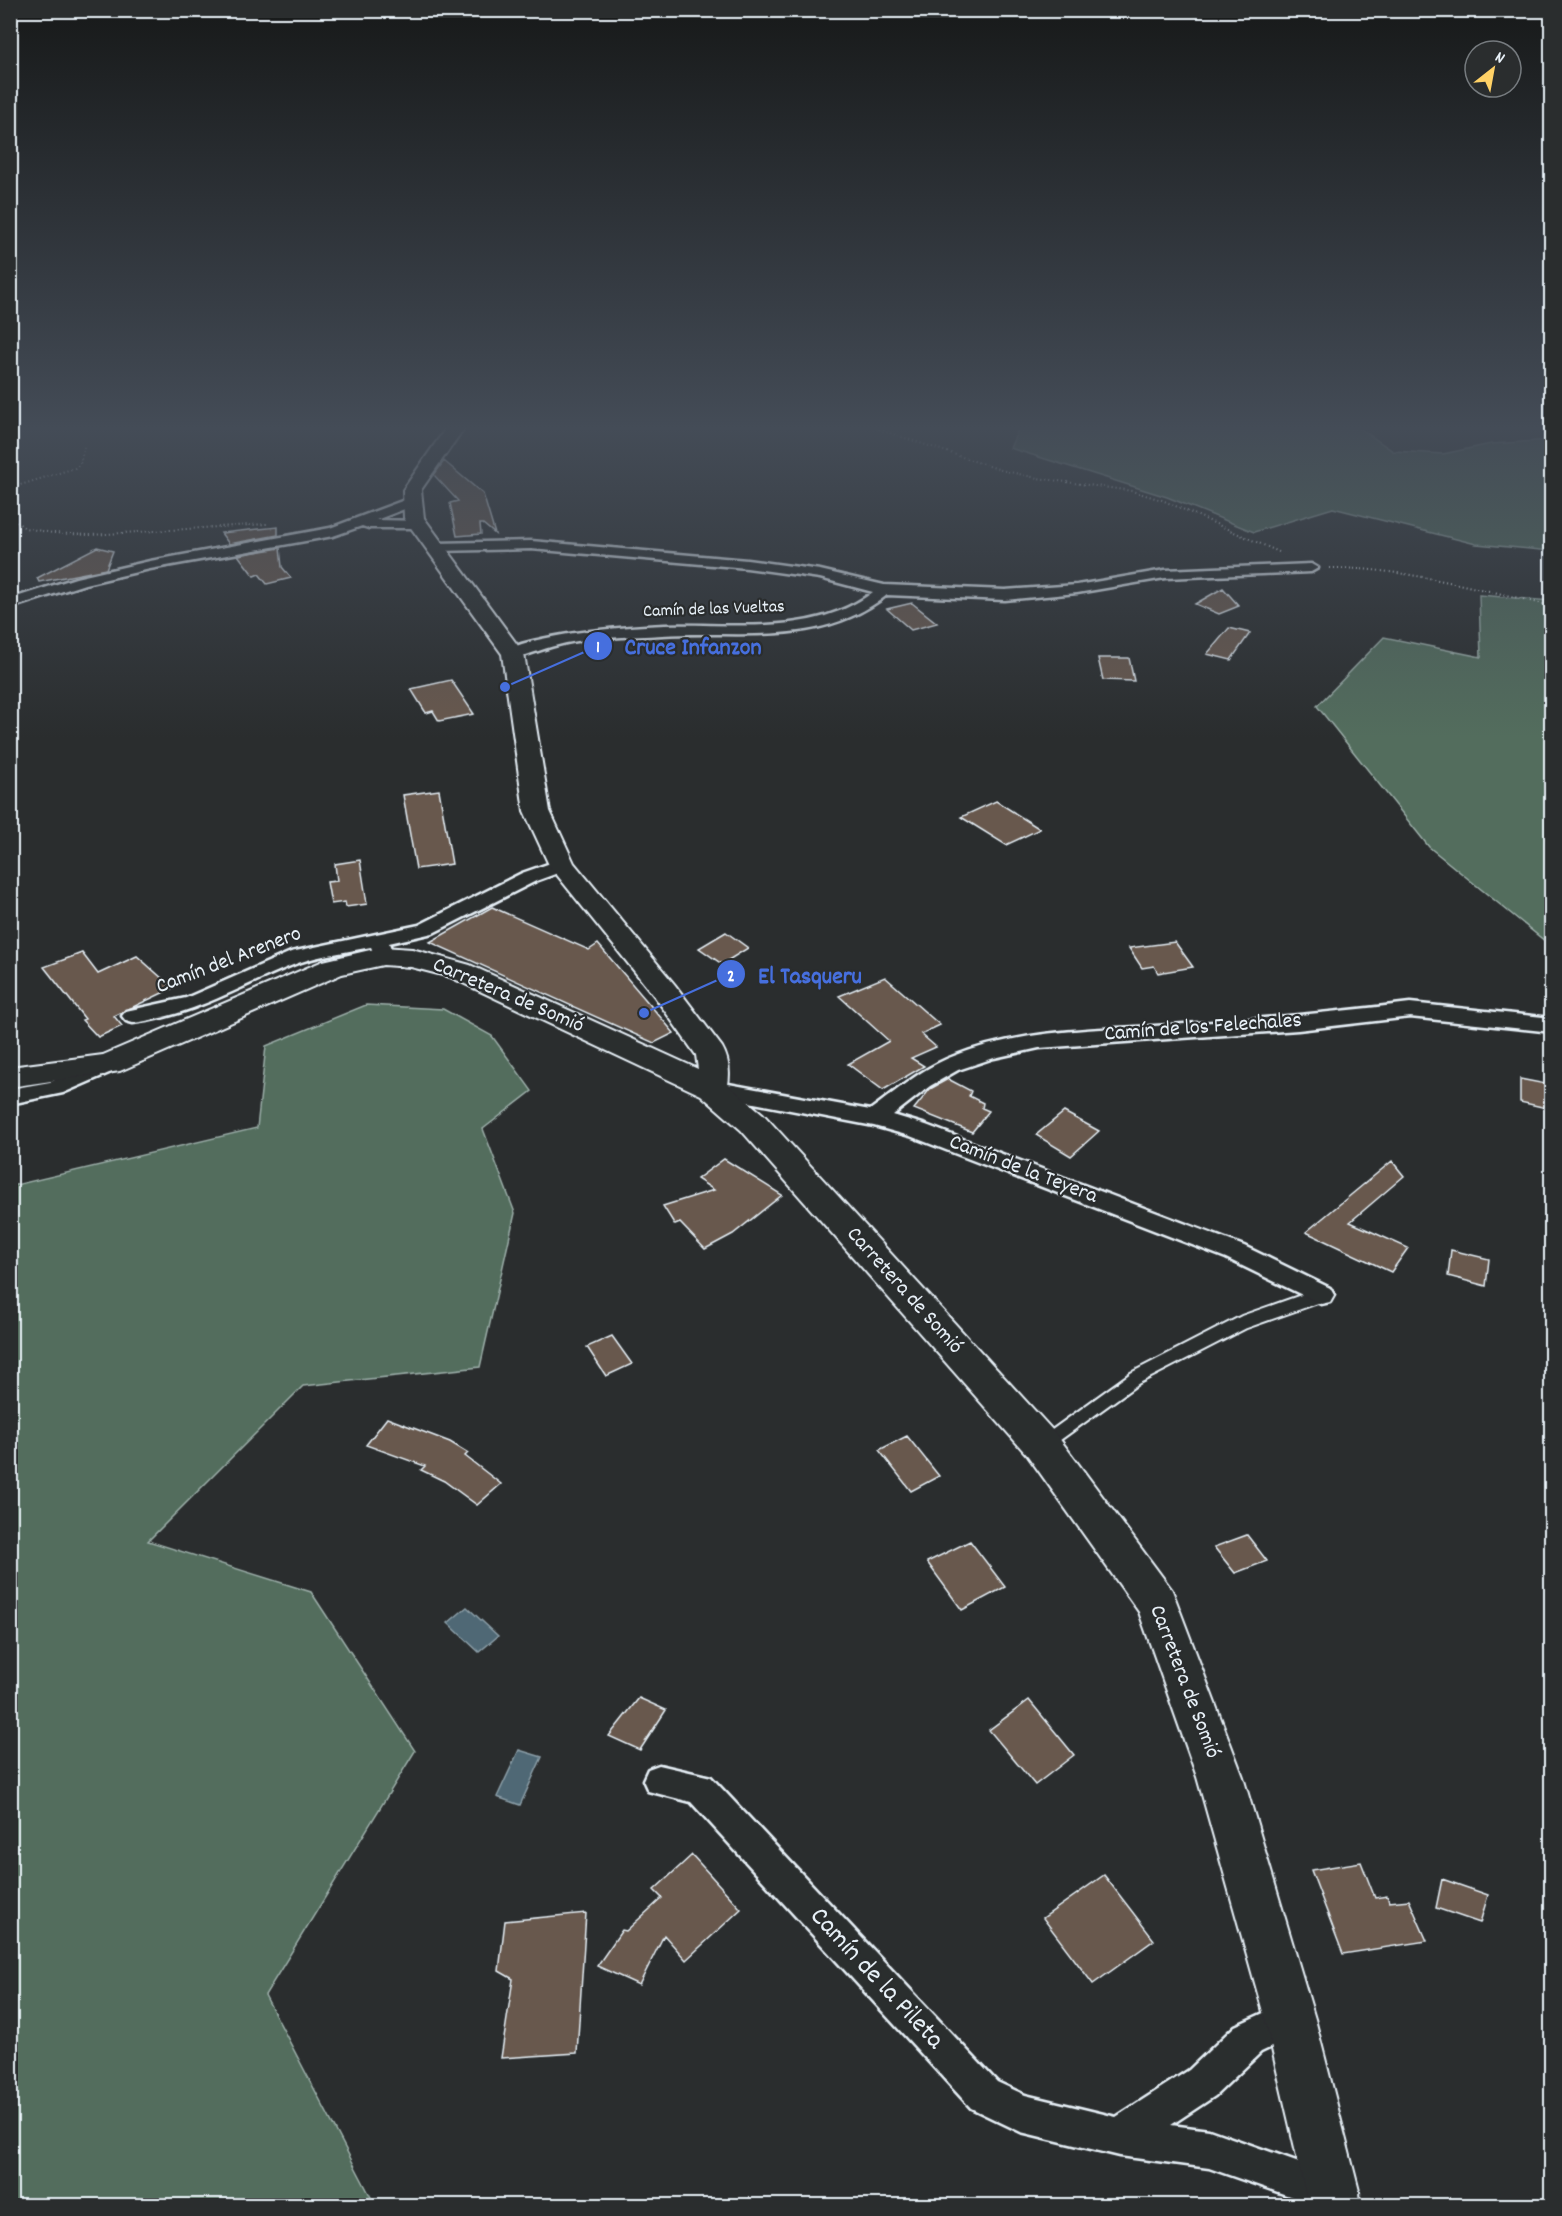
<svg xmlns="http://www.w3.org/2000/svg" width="1562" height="2216" font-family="Dekko,sans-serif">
<rect width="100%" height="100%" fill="#2a2d2e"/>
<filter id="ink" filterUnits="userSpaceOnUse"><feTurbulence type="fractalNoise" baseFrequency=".0167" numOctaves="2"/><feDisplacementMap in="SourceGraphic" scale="12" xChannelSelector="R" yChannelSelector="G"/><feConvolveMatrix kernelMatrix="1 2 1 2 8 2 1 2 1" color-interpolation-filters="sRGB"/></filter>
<g filter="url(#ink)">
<path fill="#526d5d" stroke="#9dafaa" stroke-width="1.5" d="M1019,428H1359L1393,451L1443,454L1491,444L1551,440V551L1476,544L1333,508L1254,532L1167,497L1010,448Z
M1479,595L1551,601V946L1429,847L1317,706L1384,637L1481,657Z
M366,1005L443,1009L492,1036L532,1091L483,1129L515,1213L480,1367L303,1386L148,1541L311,1592L415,1751L265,1995L375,2205H11V1186L257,1128L266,1046Z"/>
<path fill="#4f6874" stroke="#8c9fa9" stroke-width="1.5" d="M467,1607L498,1636L479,1652L448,1623Z
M519,1750L542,1757L520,1805L497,1797Z"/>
<path fill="#67594e" stroke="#e8f1f8" stroke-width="1.5" d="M444,461L483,494L495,534L483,524H480L481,534L457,536L450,503L458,501L434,475Z
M278,527V535L229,544L221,533Z
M97,547L113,551L106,569L39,582L37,578Z
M280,548L282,567L291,578L267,584L259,574L254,576L238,555Z
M1223,588L1239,606L1219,614L1195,604Z
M912,603L937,623L911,630L887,609Z
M1229,628L1250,633L1231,660L1207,654Z
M1098,658H1129L1134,681L1103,680Z
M451,680L474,714L439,721L433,711L426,713L411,689Z
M439,790L452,864L416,869L403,795Z
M996,801L1040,829L1006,845L961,817Z
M360,860L367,904L346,907L345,902L331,904L327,882L337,881L335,864Z
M492,907L589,950L598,944L674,1033L654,1043L430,942Z
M726,932L748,948L722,964L699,948Z
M1175,942L1193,967L1158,973L1154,966L1142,968L1129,948Z
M82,953L98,974L137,956L173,988L114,1016L122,1026L98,1037L82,1020L85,1019L44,967Z
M885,977L940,1025L921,1034L936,1047L911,1058L924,1066L883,1090L848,1064L889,1041L839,996Z
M948,1079L971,1091L969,1096L983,1103L982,1108L989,1111L972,1132L914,1109L930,1089Z
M1520,1079L1551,1085V1109L1520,1102Z
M1064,1112L1099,1131L1071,1156L1036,1135Z
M724,1159L782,1195L733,1234L705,1249L680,1223L675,1225L663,1206L714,1190L697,1179Z
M1392,1161L1404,1176L1350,1222L1408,1248L1391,1272L1306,1232Z
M1451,1250L1489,1259L1486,1286L1448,1276Z
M612,1336L632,1364L606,1376L587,1347Z
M387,1418L450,1442L468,1453L465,1456L501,1484L477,1505L444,1481L421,1470L425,1466L366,1445Z
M907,1436L939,1476L911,1491L879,1450Z
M1247,1535L1267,1561L1235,1573L1214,1547Z
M970,1541L1005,1587L962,1610L927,1562Z
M639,1698L666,1710L640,1750L609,1736Z
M1029,1700L1074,1755L1035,1785L989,1730Z
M692,1855L741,1909L686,1960L664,1935L639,1985L597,1966L622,1930L626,1931L662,1898L654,1890Z
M1361,1862L1375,1898L1387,1896L1389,1902L1409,1900L1427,1941L1343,1954L1311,1870Z
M1104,1875L1154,1940L1093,1984L1043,1918Z
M1442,1879L1488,1895L1480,1923L1436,1908Z
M586,1913L577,2053L501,2058L513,1979L499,1971L505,1921Z"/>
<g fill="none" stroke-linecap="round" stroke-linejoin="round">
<defs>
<path id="lane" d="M1045,1443L1135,1378L1244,1322L1321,1295"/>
<path id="street" d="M410,498L417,502L415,505L376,520L420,521L425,522V528H368L362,526L333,536L150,569L85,584L10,608V599L76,578L150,561L330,528Z
M531,541L747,560L820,570L884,585L1005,590L1077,585L1165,570L1311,564L1318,568L1311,572L1165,578L1077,593L1005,600L887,595C820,648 741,630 662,635C631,637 597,637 566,643C547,647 531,654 513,659L505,654C513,644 530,642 542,639C582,630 624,627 665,625C735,623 814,637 873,592L820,578L747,568L531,549L437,551L430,547L437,543Z
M562,859L569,861L571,865L569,869L536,881L433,933L389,943L393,954L390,958H376L371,947C346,952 321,955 298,963C241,985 196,1015 133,1023L126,1021L122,1016L126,1011L186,998L291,952L419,925L522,873Z
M1410,1003L1552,1018V1032L1410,1017L1298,1030L1039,1048L994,1058L958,1070L930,1086L893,1115L926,1125L1244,1246L1330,1288L1334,1295L1330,1302L1321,1304L1226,1258L910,1136L874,1126L712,1095L704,1093L701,1088L704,1083L712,1081L870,1110C898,1090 922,1068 954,1056C1023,1029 1097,1030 1170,1025C1250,1020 1330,1013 1410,1003Z
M108,1058L116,1060L119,1065L116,1070L63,1093L10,1104V1089L50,1082Z
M659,1765L711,1777L997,2082L1025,2095L1116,2117L1189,2070L1235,2026L1290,2001L1303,2006L1308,2019L1303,2032L1261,2052L1215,2096L1171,2125L1209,2130L1344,2178L1350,2191L1344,2204L1318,2206L1209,2168L1120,2156L1021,2132L971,2108L691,1802L648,1791L643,1780L648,1769Z"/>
<path id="secondary" d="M446,428H464L421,490L424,518L524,654L550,811L574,863L675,985L722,1047C729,1059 730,1072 728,1085L763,1114L1056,1434L1172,1590L1243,1777L1315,2019L1359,2191L1360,2206H1306L1305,2191L1265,2019L1197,1777L1139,1612L1028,1456L741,1130L701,1095L450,977L411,967L383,965L342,974L120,1071L10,1087V1067L103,1055L323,961L383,947L412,949L470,965L698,1069L696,1055L655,997L549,865L524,811L502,654L404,518L403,490Z"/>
</defs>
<use href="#lane" stroke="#e8f1f8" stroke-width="17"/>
<use href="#street" stroke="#e8f1f8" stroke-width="5"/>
<use href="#secondary" stroke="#e8f1f8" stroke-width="4"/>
<path stroke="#e8f1f8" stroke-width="2" stroke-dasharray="1 3" stroke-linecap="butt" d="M875,428L1001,470L1037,478L1132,491L1162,500L1279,552
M10,512L12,491L17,486L75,468L80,464L84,447
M10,517L25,528L53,533L89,535L267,524
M1330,568C1405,568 1479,589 1552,606"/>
<use href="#lane" stroke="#2a2d2e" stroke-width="13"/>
<use href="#street" fill="#2a2d2e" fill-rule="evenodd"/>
<use href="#secondary" fill="#2a2d2e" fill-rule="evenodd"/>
</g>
</g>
<linearGradient id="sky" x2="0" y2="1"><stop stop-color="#171919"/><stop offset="0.58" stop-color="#444c57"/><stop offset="1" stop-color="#444c57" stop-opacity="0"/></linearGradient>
<rect width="1562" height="738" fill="url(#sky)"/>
<g text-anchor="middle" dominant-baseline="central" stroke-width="4.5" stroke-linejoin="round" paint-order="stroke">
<g font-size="18" fill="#e8f1f8" stroke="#2a2d2e">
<text transform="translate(714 610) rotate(-2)">Camín de las Vueltas</text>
</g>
<g font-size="22" fill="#e8f1f8" stroke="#2a2d2e">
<text transform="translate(229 961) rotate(-21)">Camín del Arenero</text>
<text transform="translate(508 996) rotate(23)">Carretera de Somió</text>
<text transform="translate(1203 1028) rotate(-4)">Camín de los Felechales</text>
<text transform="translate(1023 1170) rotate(21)">Camín de la Teyera</text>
<text transform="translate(904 1291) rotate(48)">Carretera de Somió</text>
<text transform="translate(1184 1682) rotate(69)">Carretera de Somió</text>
</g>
<g font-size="27" fill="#e8f1f8" stroke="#2a2d2e">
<text transform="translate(876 1979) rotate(47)">Camín de la Pileta</text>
</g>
</g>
<path fill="none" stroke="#466fde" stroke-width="2" d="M505 687L598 646M644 1013L731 974"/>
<g fill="#466fde" stroke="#2a2d2e" stroke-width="2">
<circle cx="505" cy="687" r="6"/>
<circle cx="644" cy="1013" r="6"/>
<circle cx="598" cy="646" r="15"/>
<circle cx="731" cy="974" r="15"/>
</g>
<g font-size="18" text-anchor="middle" font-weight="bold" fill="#fff">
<text x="598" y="652">1</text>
<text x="731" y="981">2</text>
</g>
<g font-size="24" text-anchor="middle" font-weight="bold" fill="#466fde" stroke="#2a2d2e" stroke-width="4.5" stroke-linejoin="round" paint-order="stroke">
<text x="693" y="654">Cruce Infanzon</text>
<text x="810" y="983">El Tasqueru</text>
</g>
<rect width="1562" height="2216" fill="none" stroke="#2a2d2e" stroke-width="36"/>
<rect x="18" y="18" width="1526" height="2180" fill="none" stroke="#e8f1f8" stroke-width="2" filter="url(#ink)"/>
<g transform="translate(1493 69) rotate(31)"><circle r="28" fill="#2a2d2e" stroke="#767b7f" stroke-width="1.5"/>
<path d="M0-4.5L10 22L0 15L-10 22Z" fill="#ffd166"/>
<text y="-9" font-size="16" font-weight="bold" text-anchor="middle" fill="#e8f1f8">N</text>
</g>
</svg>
